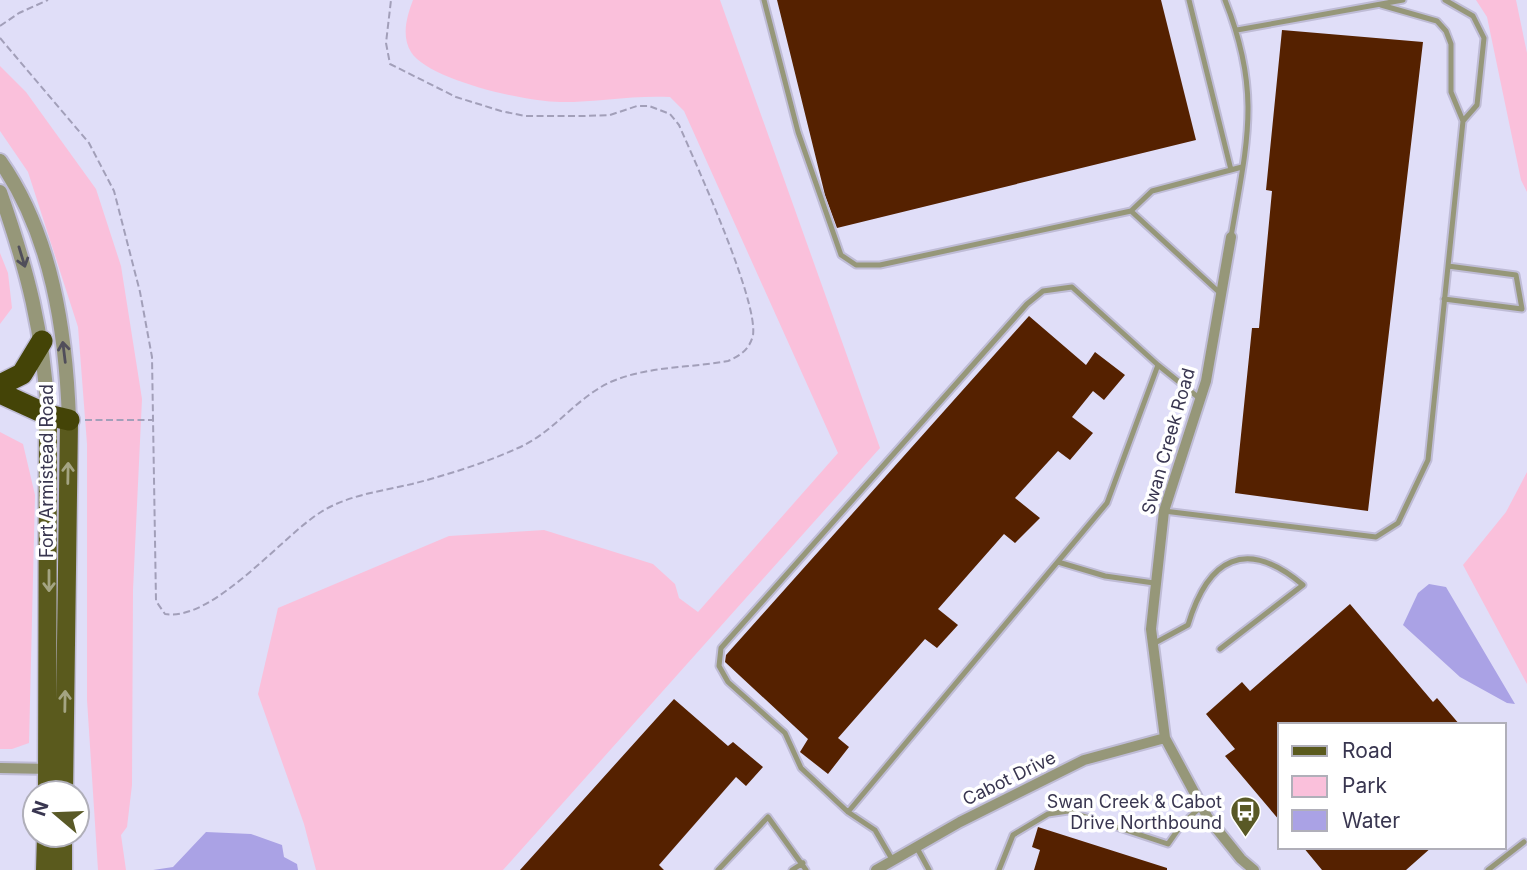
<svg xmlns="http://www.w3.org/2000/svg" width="1527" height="870" font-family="Inter,sans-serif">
<rect width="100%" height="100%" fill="#e0def8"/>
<path fill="#fac0db" d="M413,0H720L880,448L503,870H316L304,824L258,694L278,608L449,536L544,530L653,564L675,584L679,598L698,612L838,453L684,111L670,97C633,95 598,102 562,102C529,103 428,80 411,52C401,36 407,16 413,0Z
M1476,0H1516L1527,53V192L1521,180L1487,17Z
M0,66L26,92L96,189L121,266L142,399L133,590L132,785L127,827L121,835L126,870H98L87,700V444L78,327L28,172L0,131Z
M0,253L8,273L12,308L0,324Z
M0,432L23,444L35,495L29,743L12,749H0Z
M1527,472V684L1463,565L1506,512Z"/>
<path fill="#aaa2e5" d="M1429,584L1446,587L1515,704L1507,703L1460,677L1403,625L1418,593Z
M206,832L251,834L282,845L284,857L297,864L298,870H153L173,867Z"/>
<path fill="#552100" d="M777,0H1161L1196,140L837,228L825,195Z
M1282,30L1423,42L1368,511L1235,493L1252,328H1259L1272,191L1266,190Z
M1029,316L1086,365L1095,352L1125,375L1104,400L1093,391L1072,417L1093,433L1070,460L1058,451L1015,498L1040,518L1015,543L1004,534L938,609L958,625L937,648L925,639L838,738L849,747L828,774L800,752L808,739L725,662L726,655Z
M1350,604L1433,702L1437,698L1460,725H1280V821L1225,756L1235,749L1206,714L1242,682L1250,691Z
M674,699L728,746L733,742L763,767L746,786L736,777L659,865L664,870H520Z
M1038,827L1167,868V870H1034L1040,850L1032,847Z
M1303,847H1432L1406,870H1322Z"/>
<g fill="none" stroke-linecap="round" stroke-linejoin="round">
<defs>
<path id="service" d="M764,0L798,132L841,255L856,265H880L1131,211L1221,294
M1189,0L1231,170
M1225,0C1262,93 1247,142 1231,237
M1381,5L1437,21L1446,31L1451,44V92L1463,121
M1237,30L1403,0
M1131,211L1152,191L1242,167
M1444,299L1522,309L1516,275L1448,266
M1164,511L1376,537L1398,523L1428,460L1463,121L1477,105L1484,38L1473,16L1445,0
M1058,562L1105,576L1154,583
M1153,644L1188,625C1208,558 1246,537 1303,585L1220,649
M848,812L1107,503L1158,365
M917,848L929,870
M893,861L875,830L848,812L801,768L785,733L728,682L719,666L721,648L1027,304L1043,291L1072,287L1158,365L1199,398
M718,870L768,817L806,870
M792,870L803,863
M999,870L1013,835L1048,814L1068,811L1168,844L1182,824L1202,806
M1488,870L1524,842"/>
<path id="minor" d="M1231,237L1206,381L1164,511L1151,629L1165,738L1208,818L1241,859L1254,870
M0,768L51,769
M876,870L960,822L1084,760L1165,738"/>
<path id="tertiary" d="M0,161C52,235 66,332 69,420
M0,192C28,272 43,330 48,415"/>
<path id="primary" d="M47,793L48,415
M64,793L69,420
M45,870L46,835
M63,870V835"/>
<path id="motorway" d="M0,385L22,374L42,341
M0,393L48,415L69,420"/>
</defs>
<use href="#service" stroke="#bfbcd6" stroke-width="9"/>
<use href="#minor" stroke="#bfbcd6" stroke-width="14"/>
<use href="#tertiary" stroke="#bfbcd6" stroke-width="18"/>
<use href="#primary" stroke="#bfbcd6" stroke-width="21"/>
<use href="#motorway" stroke="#bfbcd6" stroke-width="24"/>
<path stroke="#a29fb9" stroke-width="2" stroke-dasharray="7 3.5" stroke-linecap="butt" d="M0,26L19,13L48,0
M0,38L89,143L114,191L140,292L152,357L156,601L165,614C213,622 282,536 321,512C348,495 382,491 412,484C447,475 485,463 518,448C555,432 577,396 613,381C649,366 690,368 728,361C740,356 750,349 753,335C758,300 696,164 679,125L670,114L649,106H637L610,115L584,116H525L501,111L456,97L390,64L386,43L391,0
M85,420H153"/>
<use href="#service" stroke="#969779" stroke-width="5"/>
<use href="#minor" stroke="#969779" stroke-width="10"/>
<use href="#tertiary" stroke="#969779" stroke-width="14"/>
<use href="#primary" stroke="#5a5a1d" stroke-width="18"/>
<use href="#motorway" stroke="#444407" stroke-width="21"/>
</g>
<defs><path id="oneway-shaft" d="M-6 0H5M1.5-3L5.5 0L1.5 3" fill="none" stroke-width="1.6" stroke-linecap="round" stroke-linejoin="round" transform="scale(1.75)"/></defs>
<g stroke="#504e5a">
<use href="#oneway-shaft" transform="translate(22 257) rotate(73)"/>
<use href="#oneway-shaft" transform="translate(64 352) rotate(-97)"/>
</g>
<g stroke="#a4a483">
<use href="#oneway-shaft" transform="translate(68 473) rotate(-89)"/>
<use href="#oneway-shaft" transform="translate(49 581) rotate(90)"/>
<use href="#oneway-shaft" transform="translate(65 701) rotate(-89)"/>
</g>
<defs>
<symbol id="bus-pin" viewBox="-11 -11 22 30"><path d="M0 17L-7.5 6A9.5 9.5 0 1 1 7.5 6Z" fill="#595926" stroke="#fff"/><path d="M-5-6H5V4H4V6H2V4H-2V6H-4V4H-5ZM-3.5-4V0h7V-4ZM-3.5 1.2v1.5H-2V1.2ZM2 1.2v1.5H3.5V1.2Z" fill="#fff"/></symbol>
</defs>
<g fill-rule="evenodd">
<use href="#bus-pin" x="1228" y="794" width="35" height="47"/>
</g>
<g text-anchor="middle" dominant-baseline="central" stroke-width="7" stroke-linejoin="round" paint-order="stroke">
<g font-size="18" fill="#393650" stroke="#fff">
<text transform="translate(1168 441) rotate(-74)">Swan Creek Road</text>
<text transform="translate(46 471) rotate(-90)">Fort Armistead Road</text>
<text transform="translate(1009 778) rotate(-26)">Cabot Drive</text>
</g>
<g font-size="18" fill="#393650" stroke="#fff" text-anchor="end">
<text x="1222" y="801">Swan Creek &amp; Cabot<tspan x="1222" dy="21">Drive Northbound</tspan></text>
</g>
</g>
<rect x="1278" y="723" width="228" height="126" fill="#ffffff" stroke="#b0afb9" stroke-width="2"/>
<rect x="1292" y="746" width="35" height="10" fill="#5a5a1d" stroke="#b0afb9" stroke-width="2"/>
<text x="1342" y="758" font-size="21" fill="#393650">Road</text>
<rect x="1292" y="776" width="35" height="21" fill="#fac0db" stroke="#b0afb9" stroke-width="2"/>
<text x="1342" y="793" font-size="21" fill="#393650">Park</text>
<rect x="1292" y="810" width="35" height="21" fill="#aaa2e5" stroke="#b0afb9" stroke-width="2"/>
<text x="1342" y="828" font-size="21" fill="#393650">Water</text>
<g transform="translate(56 814) rotate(289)"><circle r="33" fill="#ffffff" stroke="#b0afb9" stroke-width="2"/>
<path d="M0-5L12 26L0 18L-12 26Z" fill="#595926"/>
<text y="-10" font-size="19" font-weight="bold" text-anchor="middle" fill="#393650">N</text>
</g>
</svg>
